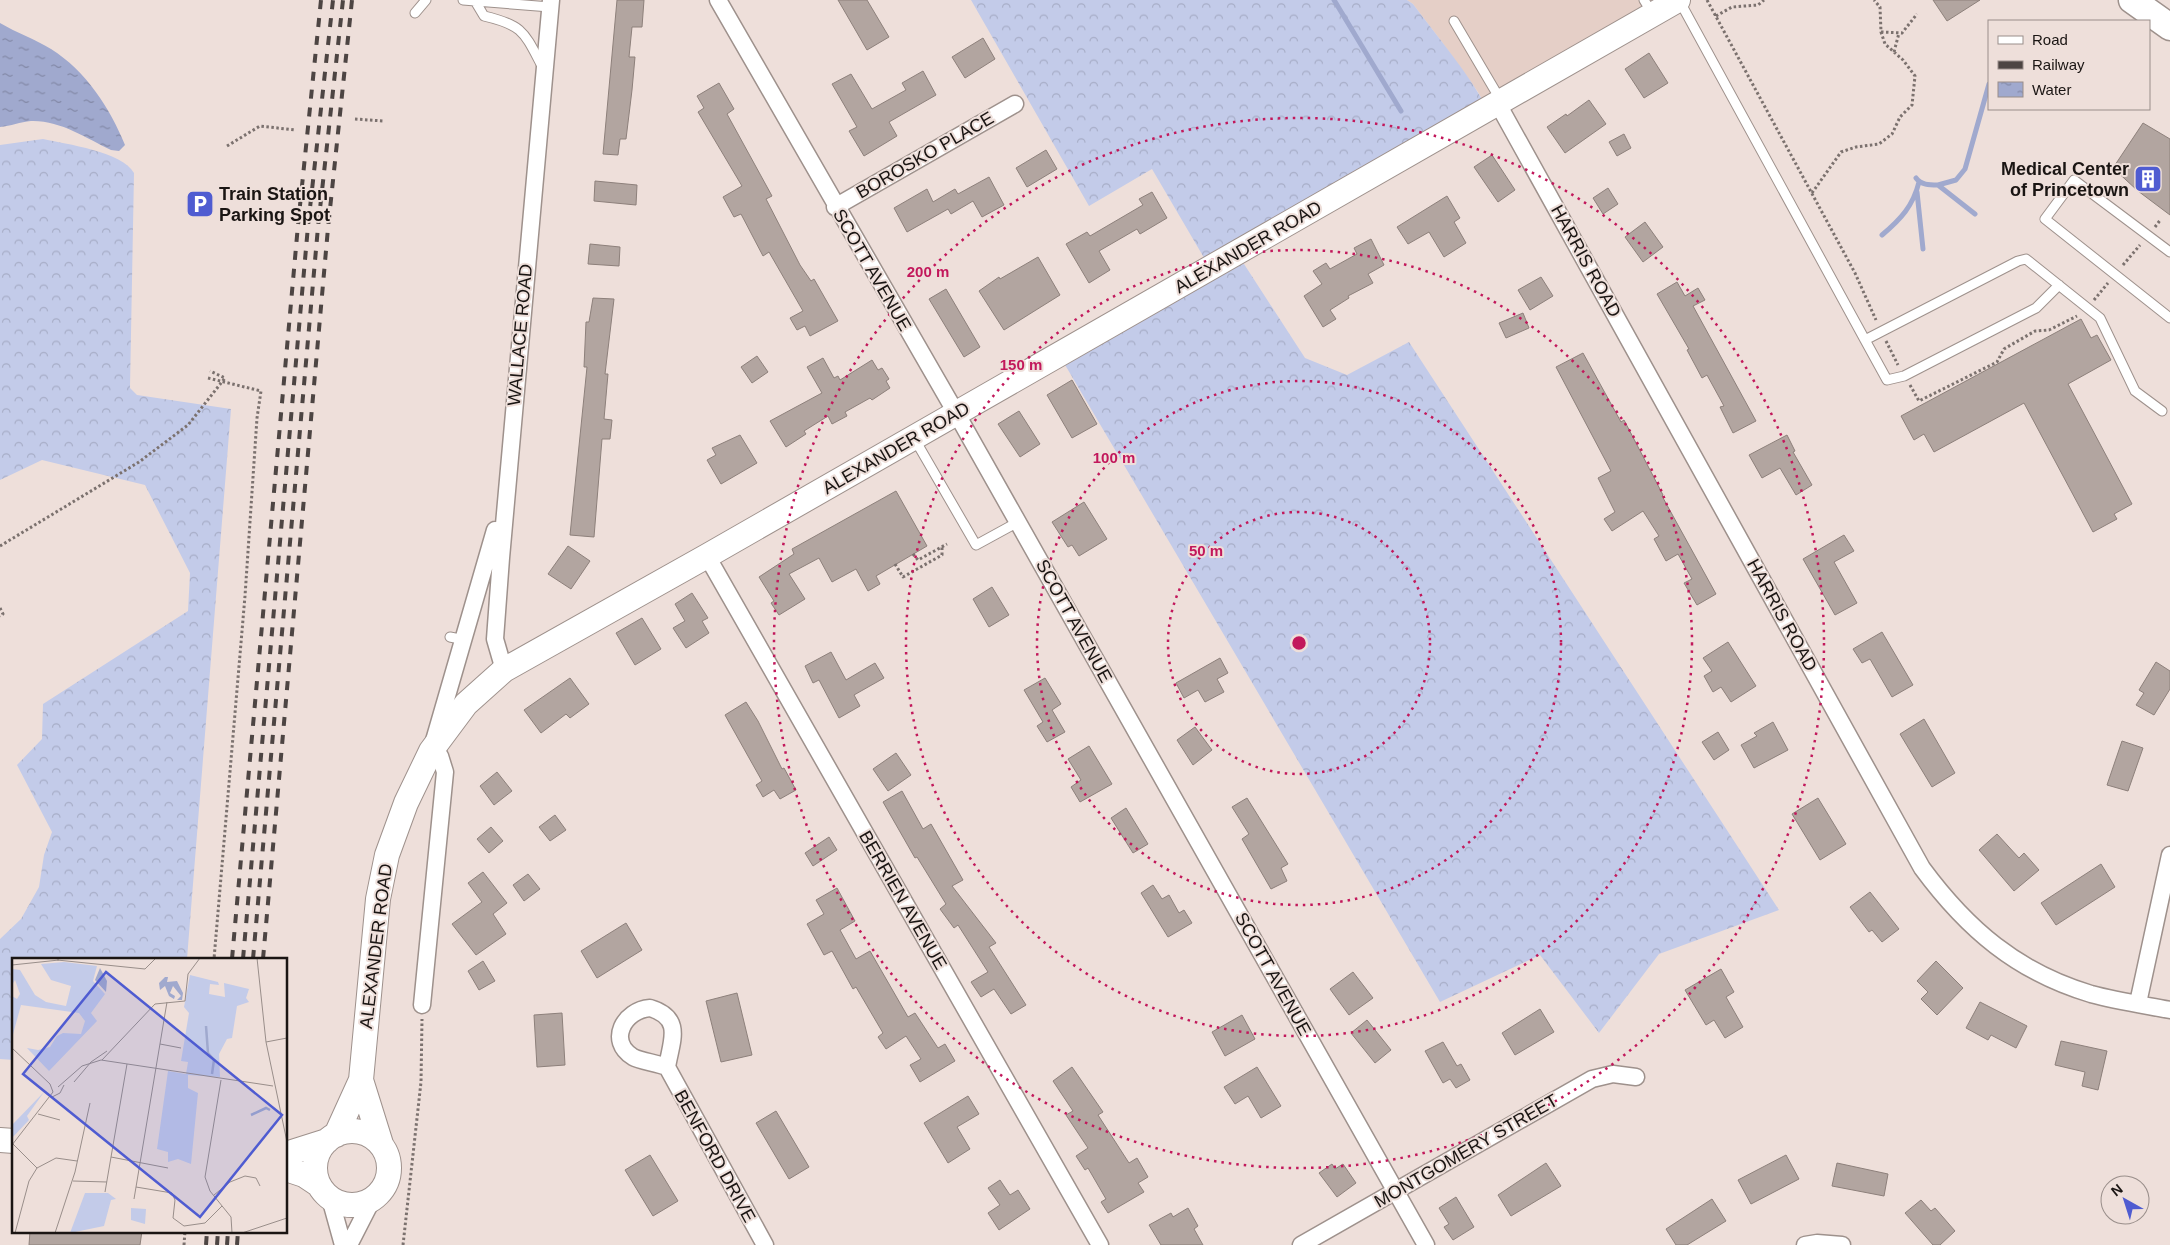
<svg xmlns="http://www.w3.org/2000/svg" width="2170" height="1245" font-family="Arial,sans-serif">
<defs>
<pattern id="forest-crowns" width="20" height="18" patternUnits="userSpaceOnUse" patternTransform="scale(1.25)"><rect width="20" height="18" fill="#c3cbe9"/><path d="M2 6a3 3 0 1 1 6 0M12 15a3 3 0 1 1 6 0" fill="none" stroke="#a7adc7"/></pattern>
<pattern id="water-ripples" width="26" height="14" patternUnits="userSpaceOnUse" patternTransform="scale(1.25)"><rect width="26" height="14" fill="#a0a9ce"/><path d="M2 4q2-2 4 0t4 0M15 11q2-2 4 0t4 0" fill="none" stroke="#8288a6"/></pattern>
</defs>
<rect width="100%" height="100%" fill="#eedfda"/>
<path fill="#e5cfc7" d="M1407,0H1678L1488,110L1478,92L1442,42L1413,4Z"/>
<path fill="url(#forest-crowns)" d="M971,0H1407L1413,4C1439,39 1468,72 1488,110L1210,268L1152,169L1089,206Z
M43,139C66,144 123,152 134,173L130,388L137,395L231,409L187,959H14V1060L0,1059V939L21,919L39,887L44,855L52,832L17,765L42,739L43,704L188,611L190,573L145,485L42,460L0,480V145Z
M1244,264L1305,358L1347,375L1409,342L1779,910L1659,954L1599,1033L1540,955L1440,1002L1061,358L1217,269Z"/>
<path fill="url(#water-ripples)" d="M0,23C17,33 35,39 51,49C86,71 110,108 125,145L119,151L111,150C86,138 60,120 31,121C20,122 11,126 0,127Z"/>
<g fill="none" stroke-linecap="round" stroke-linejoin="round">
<path stroke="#a0a9ce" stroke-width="5" d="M1334,0L1401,111
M1916,178C1921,185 1929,185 1938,185L1975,214
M1938,185L1956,180L1965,169L1989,84
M1917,192L1923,249
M1882,235C1901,219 1913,206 1919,182"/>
</g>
<path fill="#b2a5a0" stroke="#8d807b" d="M617,0H644L642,27H632L629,57H635L632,90L626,139H620L618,155L603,154Z
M838,0H867L889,37L867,50Z
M1933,0H1980L1947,21Z
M983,38L995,59L965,78L952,57Z
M1649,53L1668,83L1644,98L1625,69Z
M923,71L936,95L889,122L897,136L864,156L849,131L857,127L832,84L851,74L872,109L906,90L902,83Z
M719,83L734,109L727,114L772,196L766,199L800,265L811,281L814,279L838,321L810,336L805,326L797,330L790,318L803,311L769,252L763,256L741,214L734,217L723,197L742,186L698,112L704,108L697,96Z
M1589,100L1606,124L1565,153L1547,127L1566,114L1567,116Z
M2143,123L2170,139V215L2138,191L2113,168Z
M1624,134L1631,148L1617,156L1609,142Z
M1046,150L1057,169L1027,187L1016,168Z
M1492,155L1515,190L1498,202L1474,167Z
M989,177L1004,205L982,217L973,201L951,214L948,209L907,232L894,208L927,189L933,202L955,189L958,194Z
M595,181L637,185L636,205L594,201Z
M1608,188L1618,204L1603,214L1593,198Z
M1152,192L1167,218L1140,234L1137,229L1099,251L1110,270L1089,283L1066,244L1087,232L1090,236L1143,205L1139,199Z
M1447,196L1460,218L1454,222L1466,243L1444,257L1429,232L1408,244L1397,227Z
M1645,222L1663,247L1643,262L1625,237Z
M1371,239L1384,265L1368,274L1373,283L1348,296L1349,298L1330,310L1336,319L1323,327L1304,296L1322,284L1313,271L1326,263L1330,269L1357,254L1354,248Z
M590,244L620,247L619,266L588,264Z
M1038,257L1060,295L1004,330L979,291L999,277L1000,279Z
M1541,277L1553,296L1530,310L1518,290Z
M1677,282L1685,296L1698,288L1705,300L1693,306L1756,421L1733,433L1720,407L1724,406L1707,375L1702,378L1687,350L1689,349L1657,294Z
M946,289L980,347L964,357L929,299Z
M593,298L614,299L605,374H608L604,419L612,420L610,439H602L594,537L570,535L587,367H584L586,322H589Z
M1523,313L1529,328L1506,338L1499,323Z
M2081,319L2091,338L2097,335L2111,360L2068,384L2132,504L2114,514L2117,519L2093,532L2024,403L1934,452L1924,434L1914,440L1901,416Z
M1583,353L1621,422L1624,420L1663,495L1662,496L1716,594L1697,605L1684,583L1692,579L1678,554L1666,561L1654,539L1659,536L1643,511L1612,531L1604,519L1615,512L1598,478L1611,471L1556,367Z
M757,356L768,372L752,383L741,367Z
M823,358L834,378L838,376L840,380L872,360L878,370L882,368L889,379L886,381L890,388L872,400L870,398L845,412L847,416L832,424L828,416L804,431L806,434L786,447L770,421L822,393L807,367Z
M1072,380L1097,424L1072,438L1047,395Z
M1019,411L1040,444L1020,457L998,424Z
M740,435L757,463L721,484L707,460L716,455L712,448Z
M1787,435L1795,451L1793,452L1812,485L1796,495L1780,468L1762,478L1749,455Z
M896,491L927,546L876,576L880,584L868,591L856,569L832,582L819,558L789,574L805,599L779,615L771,603L774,601L759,577L794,554L792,549Z
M1084,502L1107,539L1079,556L1072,545L1068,547L1052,522Z
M1844,535L1854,551L1834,562L1857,603L1835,615L1803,559Z
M568,546L590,561L571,589L548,574Z
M992,587L1009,615L989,627L973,599Z
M692,593L708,618L702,621L709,633L686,648L673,628L685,621L675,604Z
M642,618L661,649L635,665L616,633Z
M1882,632L1913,685L1892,697L1870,659L1862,663L1853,649Z
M1728,642L1756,686L1731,702L1721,687L1713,692L1704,676L1712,671L1703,658Z
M831,652L846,680L875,663L884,678L854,695L860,706L839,718L819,680L813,683L805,666Z
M1220,658L1228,673L1217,679L1224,692L1205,702L1198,690L1184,698L1176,683Z
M2156,662L2170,671V689L2154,715L2136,705L2144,693L2139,690Z
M570,678L589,704L570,718L566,714L541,733L524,710Z
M1045,678L1061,704L1052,710L1065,732L1047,742L1037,726L1043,722L1024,690Z
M746,702L758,721L782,769L784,768L796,790L780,799L774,790L763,797L756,785L762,781L725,715Z
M1924,719L1955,773L1932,787L1900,734Z
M1773,722L1788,750L1754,768L1741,745L1757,736L1754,733Z
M1195,727L1212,750L1193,765L1177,740Z
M1718,732L1729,750L1714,760L1702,742Z
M2122,741L2143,748L2128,791L2107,785Z
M1089,746L1112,784L1080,802L1071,787L1081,780L1068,759Z
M896,753L911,775L888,791L873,769Z
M497,772L512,791L494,805L480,786Z
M902,791L923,829L931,824L963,880L952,886L996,943L989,947L1026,1005L1011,1014L994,989L981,997L971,982L988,972L958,925L954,928L940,909L946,904L917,857L915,858L883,802Z
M1247,798L1288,864L1281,868L1287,881L1271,889L1242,839L1249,834L1232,807Z
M1818,798L1846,844L1820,860L1792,814Z
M1126,808L1148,844L1133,853L1111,818Z
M555,815L566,830L550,841L539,827Z
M491,827L503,841L489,853L477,839Z
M1997,834L2019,858L2024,853L2039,870L2014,891L1979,850Z
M829,837L837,850L813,866L805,853Z
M2101,864L2115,887L2056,925L2041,903Z
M483,872L507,903L493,914L506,934L476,955L452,924L482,902L468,883Z
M528,874L540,889L524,901L513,885Z
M1153,885L1162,899L1169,895L1179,913L1184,910L1192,923L1168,937L1141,893Z
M837,888L855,921L840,930L856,959L870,951L908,1017L915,1013L938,1048L945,1044L955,1061L920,1082L910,1065L921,1059L906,1036L886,1049L878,1037L883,1033L856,987L853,989L832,951L824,955L807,924L824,914L816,900Z
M1870,892L1899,929L1882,942L1872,930L1869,932L1850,907Z
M626,923L642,950L597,978L581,951Z
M483,961L495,981L479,990L468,971Z
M1936,961L1963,988L1937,1015L1921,999L1928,992L1917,981Z
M1721,969L1734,992L1726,997L1743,1027L1725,1038L1714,1020L1706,1025L1685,990Z
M1353,972L1373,998L1349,1015L1330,989Z
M737,993L752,1055L721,1062L706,1001Z
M1980,1002L2027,1026L2016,1048L1991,1035L1988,1040L1966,1028Z
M1540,1009L1554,1032L1515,1055L1502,1033Z
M562,1013L565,1065L537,1067L534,1015Z
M1242,1015L1255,1039L1225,1056L1212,1032Z
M1367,1020L1391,1050L1375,1063L1351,1033Z
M2061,1041L2107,1051L2098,1090L2082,1086L2085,1072L2055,1065Z
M1443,1042L1457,1066L1461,1064L1470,1080L1456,1088L1450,1079L1443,1083L1425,1051Z
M1072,1067L1103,1112L1098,1115L1129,1163L1137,1158L1148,1177L1138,1183L1144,1192L1108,1213L1101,1202L1106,1199L1088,1168L1085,1170L1076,1156L1088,1148L1066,1115L1073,1111L1053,1081Z
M1257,1067L1281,1106L1261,1118L1248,1096L1235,1104L1224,1087Z
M968,1096L979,1114L957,1127L970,1149L948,1163L924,1123Z
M776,1111L809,1167L789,1179L756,1123Z
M650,1155L678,1201L653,1216L625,1170Z
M1786,1155L1799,1179L1751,1204L1738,1180Z
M1546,1163L1561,1186L1511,1216L1498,1195Z
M1837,1163L1888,1174L1884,1196L1832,1186Z
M1332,1164L1335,1169L1343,1164L1356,1183L1337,1197L1319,1173Z
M1000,1180L1010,1195L1018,1190L1030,1209L999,1230L988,1213L1000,1205L988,1188Z
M1456,1197L1474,1227L1453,1240L1444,1227L1449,1224L1439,1208Z
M1712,1199L1726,1221L1687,1245H1676L1666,1229Z
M1921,1200L1931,1211L1935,1208L1955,1231L1940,1245H1933L1905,1213Z
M1188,1208L1198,1226L1194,1229L1203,1245H1161L1149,1225L1171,1213L1173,1217Z
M30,1231H142L140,1245H29Z"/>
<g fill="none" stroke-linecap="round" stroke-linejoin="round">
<defs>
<path id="lane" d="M463,0L550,7
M1644,0L1652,13
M1679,0L1865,340L2018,261L2026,259L2100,318L2135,391L2162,411
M475,1L484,16C523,25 524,32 542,66
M415,13L426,0
M1454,21L1500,99
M2170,252L2074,180L2045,219L2170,318
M1865,340L1887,380L1904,376L2036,308L2059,285
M914,438L976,545L1018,522
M450,637L465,640"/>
<path id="street" d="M718,0L963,425L1426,1245
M1498,104L1922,868C1967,929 2017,972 2091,994C2117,1001 2144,1005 2170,1010
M835,207L1015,104
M707,556L1100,1245
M504,670L495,639L501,558L551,0
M2138,1003L2170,855
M422,1005L445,772L440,756L431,751L495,530
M650,1008C684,1018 671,1042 667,1067C657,1063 640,1061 633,1057C607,1041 624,1010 650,1008Z
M667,1067L765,1245
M330,1198L343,1245
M349,1245L372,1200
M1301,1245L1592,1079L1613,1074L1636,1077
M1805,1245L1817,1243L1842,1245"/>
<path id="secondary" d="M361,1080L381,1144
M315 1168a37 37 0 1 1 74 0a37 37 0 1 1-74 0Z
M336,1135L361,1080L378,899L387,855L406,803L431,751L466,704L504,670L707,556L1678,0
M0,1140L14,1141
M286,1154L327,1141
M286,1169L304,1175L319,1185"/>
<path id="primary" d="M2132,0L2170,27"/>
</defs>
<use href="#lane" stroke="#9e918c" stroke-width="11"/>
<use href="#street" stroke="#9e918c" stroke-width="19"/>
<use href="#secondary" stroke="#9e918c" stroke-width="26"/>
<use href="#primary" stroke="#9e918c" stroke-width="29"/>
<path stroke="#7b716e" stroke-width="3" stroke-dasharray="2.5 2.5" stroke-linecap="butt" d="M1707,0L1855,273L1876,320
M1716,16L1732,7L1758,5L1764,0
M1881,32L1902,33L1917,14
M1894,52L1899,33
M355,119L383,121
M227,146L260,126L295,130
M1812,193L1841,152L1856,147L1879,144L1892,134L1900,117L1912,105L1915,76L1903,60L1885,44L1881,32L1880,7L1874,0
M2155,227L2161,219
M2123,265L2140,245
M2094,300L2108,283
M1886,341L1898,365
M208,378L261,391L257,418L245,596L214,959
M1910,385L1919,401L1997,362L2004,349L2035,331L2049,330L2077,316
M0,546L139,462L188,425L225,378L210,371
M913,554L918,560L947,544
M895,564L903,577L942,555V547
M0,608L3,614L0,616
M184,1245L185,1231
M403,1245L421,1082L422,1019"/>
<use href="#lane" stroke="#fff" stroke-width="9"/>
<use href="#street" stroke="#fff" stroke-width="16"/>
<use href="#secondary" stroke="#fff" stroke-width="24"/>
<use href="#primary" stroke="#fff" stroke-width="26"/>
<path stroke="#4d4543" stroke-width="4" stroke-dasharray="9 9" stroke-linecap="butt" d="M232,959L298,225L321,0
M243,959L308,226L333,0
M253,959L318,227L343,0
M263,959L328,228L352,0
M206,1245L207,1231
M217,1245L218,1231
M227,1245L228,1231
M237,1245L238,1231"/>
</g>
<g fill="none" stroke="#c2185b" stroke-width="2.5" stroke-dasharray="2.5 5">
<circle cx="1299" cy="643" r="131"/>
<circle cx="1299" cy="643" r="262"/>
<circle cx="1299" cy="643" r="393"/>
<circle cx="1299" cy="643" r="525"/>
</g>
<defs>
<symbol id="building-square" viewBox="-11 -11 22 22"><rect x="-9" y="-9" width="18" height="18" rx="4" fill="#4f5cd1" stroke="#eedfda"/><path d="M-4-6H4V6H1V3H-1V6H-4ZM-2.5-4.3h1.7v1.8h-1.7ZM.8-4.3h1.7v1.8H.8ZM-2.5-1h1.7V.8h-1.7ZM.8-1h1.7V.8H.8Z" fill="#fff"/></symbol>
<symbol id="parking-square" viewBox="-11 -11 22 22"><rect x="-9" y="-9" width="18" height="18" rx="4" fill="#4f5cd1" stroke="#eedfda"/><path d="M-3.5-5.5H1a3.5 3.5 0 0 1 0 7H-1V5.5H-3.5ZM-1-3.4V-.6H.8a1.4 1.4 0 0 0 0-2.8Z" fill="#fff"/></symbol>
</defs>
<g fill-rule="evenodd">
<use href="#building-square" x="2132" y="163" width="32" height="32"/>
<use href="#parking-square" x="184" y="188" width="32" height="32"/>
</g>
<g text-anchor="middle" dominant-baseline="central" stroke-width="4" stroke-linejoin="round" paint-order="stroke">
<g font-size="18" fill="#1a1513" stroke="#eedfda">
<text transform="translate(925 155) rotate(-30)">BOROSKO PLACE</text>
<text transform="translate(1248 247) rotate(-30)">ALEXANDER ROAD</text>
<text transform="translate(1586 261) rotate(61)">HARRIS ROAD</text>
<text transform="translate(872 270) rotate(60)">SCOTT AVENUE</text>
<text transform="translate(520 335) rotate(-85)">WALLACE ROAD</text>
<text transform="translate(896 448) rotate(-30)">ALEXANDER ROAD</text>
<text transform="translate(1782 615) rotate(61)">HARRIS ROAD</text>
<text transform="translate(1074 621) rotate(61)">SCOTT AVENUE</text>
<text transform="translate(903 900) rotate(60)">BERRIEN AVENUE</text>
<text transform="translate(376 946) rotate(-83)">ALEXANDER ROAD</text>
<text transform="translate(1273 974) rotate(61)">SCOTT AVENUE</text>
<text transform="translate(1466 1151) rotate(-30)">MONTGOMERY STREET</text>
<text transform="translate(715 1156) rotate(61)">BENFORD DRIVE</text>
</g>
<g font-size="18" font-weight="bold" fill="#1a1513" stroke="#eedfda" text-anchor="end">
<text x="2129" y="169">Medical Center<tspan x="2129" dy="21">of Princetown</tspan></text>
<text x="219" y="194" text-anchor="start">Train Station<tspan x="219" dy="21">Parking Spot</tspan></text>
</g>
</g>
<g transform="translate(12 958)">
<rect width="275" height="275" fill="#eedfda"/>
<path d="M52,4L85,8L81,23L93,36L79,55L85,63L37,113L15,90L26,92L38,89L45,78L51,75L69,76L73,63L67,55L9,47L0,80V38L5,41L8,36L3,22L0,27V11L8,12L23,37L34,44L54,48L59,28L39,22L29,6ZM178,17L206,24L207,27L198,26L197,36L213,39L212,25L237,31L234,40L237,44L225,48L220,80L215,81L207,96L208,119L176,117V130L186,135L179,206L166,201L156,204V194L145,191L156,113L174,116L176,104L169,103L177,55L172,49ZM32,134L15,158L17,162L0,180V167ZM73,235H96L104,241L99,242L92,268L58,275Z" fill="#c3cbe9"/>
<path d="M119,250L134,251L133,266L119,262Z" fill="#c3cbe9"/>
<path d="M88,10L95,23L94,34L83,22ZM153,19H156L155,24L165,23L171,35L170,42H165L169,38L161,28L158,35L163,38L162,41L157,38L153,28L148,32L147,25Z" fill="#a0a9ce"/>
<path fill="none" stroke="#a0a9ce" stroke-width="2.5" d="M194,68L196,95L202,102L200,116M239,157L254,150L258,152"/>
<path fill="none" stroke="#998e8a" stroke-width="1" d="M245,0L254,84L275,184M45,2L133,11L144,0M0,7L47,2M254,84L275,80M148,86L169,90M0,90L38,126L41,134L0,187M90,102L143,46L173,43L176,16L188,0M209,122L193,219L198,233L219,259L220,275M62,124L79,104L95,93M46,129L70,108L89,102L261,128M40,139L48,135L52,127M26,156L48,162M1,186L25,210M99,199L156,210M61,223L95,224M124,229L160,235L163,242L161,260L172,268L193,265L210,248M93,234L115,106M202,237L218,224L233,218L244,220L248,228M122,241L155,44M3,275L17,223L25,210L44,200L65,203M43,275L63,214L78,145M230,275L275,260"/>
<path fill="#4f5cd1" fill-opacity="0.15" stroke="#4f5cd1" stroke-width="2.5" d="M94,14L270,157L188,259L11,116Z"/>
<rect width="275" height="275" fill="none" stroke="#1a1513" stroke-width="2.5"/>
</g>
<circle cx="1299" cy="643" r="8" fill="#c2185b" stroke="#eedfda" stroke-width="2.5"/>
<g font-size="15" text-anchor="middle" font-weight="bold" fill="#c2185b" stroke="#eedfda" stroke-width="4" stroke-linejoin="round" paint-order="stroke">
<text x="928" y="277">200 m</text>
<text x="1021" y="370">150 m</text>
<text x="1114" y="463">100 m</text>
<text x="1206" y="556">50 m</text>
</g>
<rect x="1988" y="20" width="162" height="90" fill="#eedfda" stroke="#998e8a"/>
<rect x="1998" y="36" width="25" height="8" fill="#ffffff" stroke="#998e8a"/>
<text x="2032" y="45" font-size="15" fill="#1a1513">Road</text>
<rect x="1998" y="61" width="25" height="8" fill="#4d4543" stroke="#998e8a"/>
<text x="2032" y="70" font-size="15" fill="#1a1513">Railway</text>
<rect x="1998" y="82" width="25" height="15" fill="url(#water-ripples)" stroke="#998e8a"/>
<text x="2032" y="95" font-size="15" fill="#1a1513">Water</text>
<g transform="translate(2125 1200) rotate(321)"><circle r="24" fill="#eedfda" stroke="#998e8a"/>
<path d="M0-4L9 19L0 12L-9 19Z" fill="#4f5cd1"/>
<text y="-8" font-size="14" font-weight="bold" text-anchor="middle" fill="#1a1513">N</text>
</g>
</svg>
